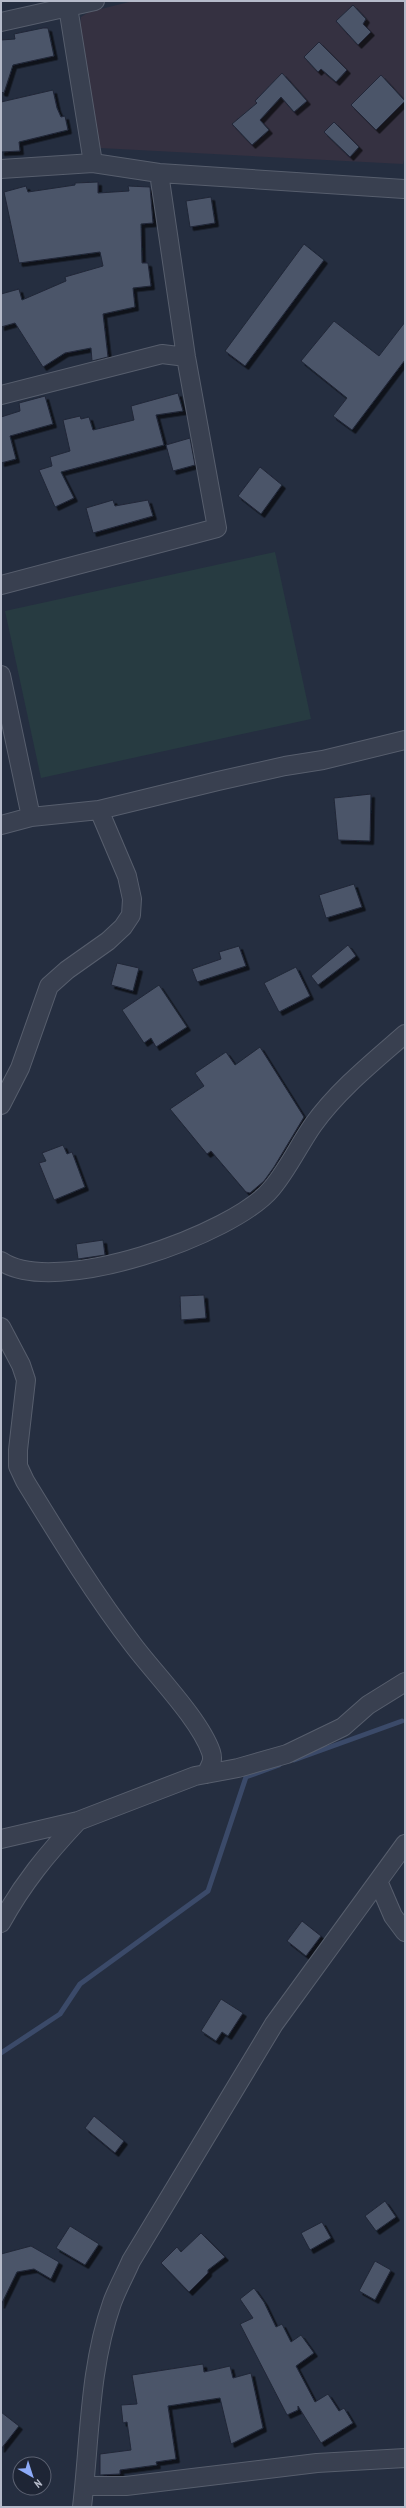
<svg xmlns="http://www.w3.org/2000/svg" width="406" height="2508" font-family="'PT Sans Narrow',sans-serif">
<defs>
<filter id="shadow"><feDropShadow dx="3.5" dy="3.5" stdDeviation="0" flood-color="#0009"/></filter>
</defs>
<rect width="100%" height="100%" fill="#252e40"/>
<path fill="#353141" d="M133,1H405V156L403,164L100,148L80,24L81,17L89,12Z"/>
<path fill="#273b41" d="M275,552L311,719L41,778L5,611Z"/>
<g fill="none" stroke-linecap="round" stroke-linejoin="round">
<path stroke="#3b4a69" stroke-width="5" d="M294,1760L402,1721
M1,2053L60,2014L80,1984L208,1891L246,1777L279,1765"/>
</g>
<path fill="#4b5469" stroke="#202737" filter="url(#shadow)" d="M353,5L366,19L363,24L371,32L358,45L336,21Z
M43,28H48L54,56L13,65L4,93L1,92V40L15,39L14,34Z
M319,42L347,70L336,82L321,69L318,72L304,57Z
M282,73L307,101L294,112L281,97L260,120L269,130L252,145L232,124L257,103L255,101Z
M381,75L405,101L376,130L351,105Z
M53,90L57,108L61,117L65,116L68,130L19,142L20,151L1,152V102Z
M334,122L359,147L350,157L324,132Z
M98,182V193L129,191L128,186L150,187L153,223L141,224L142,263H148L151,286L133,288L135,307L103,314L108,357L92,361L91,348L65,353L43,367L15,323L1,327V294L19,289L22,300L66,281L65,277L103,266L100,252L19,263L4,192L26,186L28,192L75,185V183Z
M211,197L215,223L190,227L186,201Z
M304,244L324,260L245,366L225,351Z
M334,321L379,356L405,322V360L352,430L333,416L347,398L301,361Z
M178,393L183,411L156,415L164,445L61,472L74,498L55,507L39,470L52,466L50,457L70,451L63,420L80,416L81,419L89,417L93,430L134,420L131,406Z
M45,396L53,424L10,436L16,459L1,463V417L20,411L19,403Z
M190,438L195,465L173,471L166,445Z
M260,467L282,485L261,514L238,496Z
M113,500L115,506L148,500L153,516L93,533L86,508Z
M371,794L370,841L338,840L334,798Z
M354,884L362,907L326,918L319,895Z
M348,945L356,956L318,985L311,976Z
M239,946L246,966L197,982L192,969L221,959L219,952Z
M117,963L139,968L133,991L111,985Z
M296,967L310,996L279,1012L264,983Z
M159,985L187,1027L156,1047L151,1038L144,1043L122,1010Z
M260,1047L304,1117L274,1167L264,1181L250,1193L246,1192L211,1151L207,1154L170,1109L204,1086L195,1073L226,1052L235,1065Z
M63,1145L67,1154L72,1152L85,1187L54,1200L39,1163L46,1161L42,1153Z
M103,1240L105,1255L78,1259L76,1244Z
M204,1295L206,1318L181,1320L180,1296Z
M302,1921L321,1936L306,1956L287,1941Z
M221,1999L243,2013L228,2036L222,2032L216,2041L201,2031Z
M94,2116L124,2141L115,2153L85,2128Z
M385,2201L396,2217L376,2231L365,2216Z
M322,2222L331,2238L310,2250L301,2233Z
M70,2226L99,2244L85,2265L56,2248Z
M201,2233L225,2257L208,2270V2273L189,2292L161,2263L177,2247L181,2252Z
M31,2246L59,2262L51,2279L34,2269L17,2272L1,2305V2254Z
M375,2261L391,2270L375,2300L359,2291Z
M254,2288L264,2302L276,2327L282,2324L291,2342L301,2335L314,2353L296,2366L315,2402L328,2394L339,2411L344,2408L353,2423L321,2443L298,2406V2410L287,2415L240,2324L253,2318L240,2299Z
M203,2364L204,2372L230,2366L233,2378L251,2373L263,2428L231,2444L220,2398L168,2406L176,2459L156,2462L157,2465L120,2470V2474L100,2475V2454L131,2450L127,2422L123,2423L121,2405L137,2404L132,2375Z
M1,2412L19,2426L1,2449Z"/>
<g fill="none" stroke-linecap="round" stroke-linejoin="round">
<defs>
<path id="minor" d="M68,7L93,163
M1,22L95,1
M1,169L93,163L159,173L404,189
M1,395L162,354L186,357
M1,585L217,528L186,357L159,173
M1,675L31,817
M1,825L31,817L99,810L218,781L285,766L323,760L405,740
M1,1105L20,1068L49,986L67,970L108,941L123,927L131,915L132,899L127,876L99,810
M1,1261C54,1298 234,1235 272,1188C288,1169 299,1145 313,1125C338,1090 373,1062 405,1034
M1,1327L21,1365L26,1380L18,1450V1466L25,1481C60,1538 94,1594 134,1646C156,1675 200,1720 211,1752C214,1761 210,1766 206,1774
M1,1839L78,1821L195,1776L238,1768L287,1754L343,1727L368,1705L405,1682
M378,1881L393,1916L405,1932
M1,1923C23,1883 47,1854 78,1821
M85,2486H126L317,2463L405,2458
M82,2507C90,2439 89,2368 112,2303C117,2289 125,2275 131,2261L274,2024L405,1844"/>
</defs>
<use href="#minor" stroke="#575e6d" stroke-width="20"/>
<use href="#minor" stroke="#394050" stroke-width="18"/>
</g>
<rect width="406" height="2508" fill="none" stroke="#b6bbca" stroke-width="4"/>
<g transform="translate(32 2476) rotate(141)"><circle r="19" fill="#1e2535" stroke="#5b6171"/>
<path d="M0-3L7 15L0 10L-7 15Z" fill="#8dabf8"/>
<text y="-6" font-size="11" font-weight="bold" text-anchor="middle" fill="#b6bbca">N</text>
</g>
</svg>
